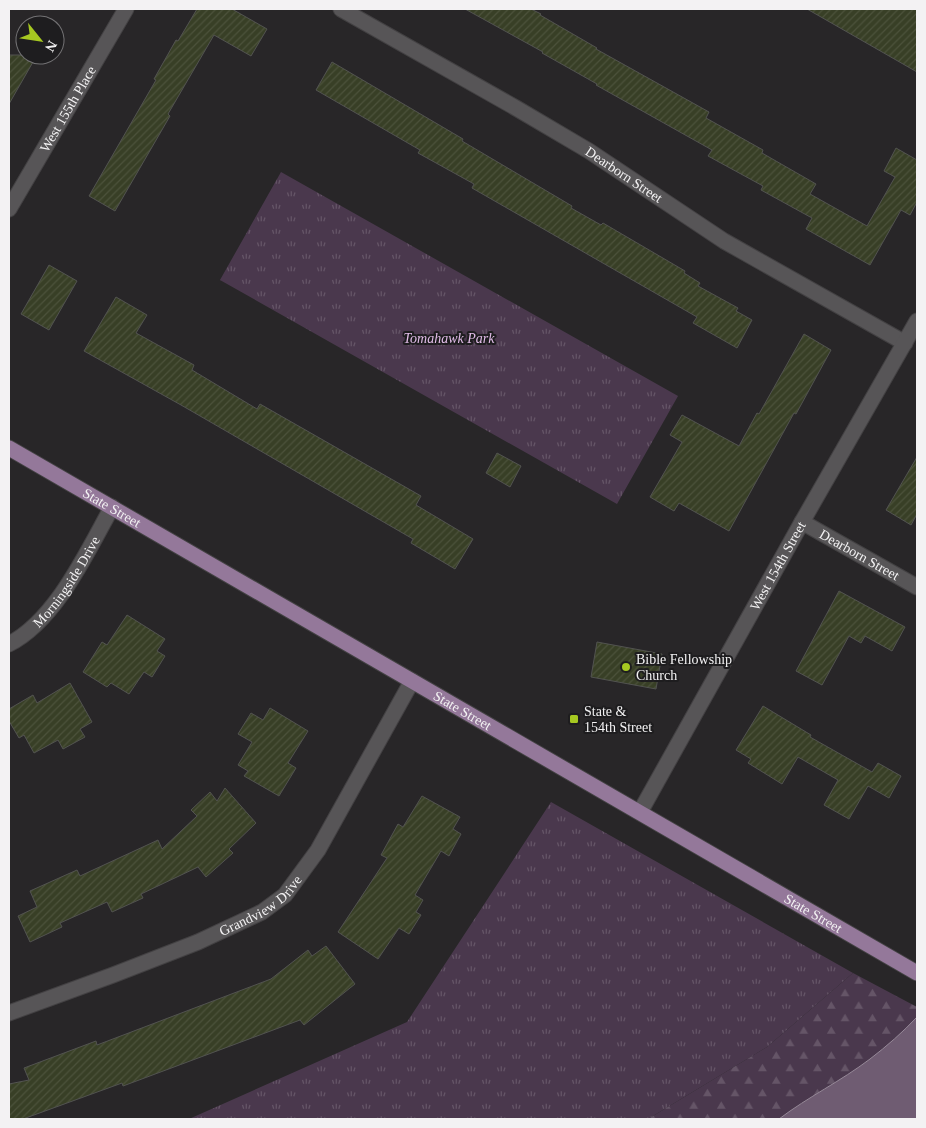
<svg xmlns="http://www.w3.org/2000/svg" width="926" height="1128" font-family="Georgia,serif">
<defs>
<pattern id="grass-tufts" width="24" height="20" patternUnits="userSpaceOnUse" patternTransform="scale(1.25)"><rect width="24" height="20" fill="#4a384d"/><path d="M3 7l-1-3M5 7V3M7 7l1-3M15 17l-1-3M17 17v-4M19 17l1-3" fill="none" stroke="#655567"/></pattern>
<pattern id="forest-firs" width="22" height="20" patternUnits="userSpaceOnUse" patternTransform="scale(1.25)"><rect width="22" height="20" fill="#4a384d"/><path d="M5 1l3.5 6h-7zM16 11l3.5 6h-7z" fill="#655567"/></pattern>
<pattern id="building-hatch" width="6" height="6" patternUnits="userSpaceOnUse" patternTransform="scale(1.25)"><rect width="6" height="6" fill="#383f26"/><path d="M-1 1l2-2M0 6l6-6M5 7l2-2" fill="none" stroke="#4c523b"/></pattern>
</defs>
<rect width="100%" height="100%" fill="#282628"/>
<path fill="url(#grass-tufts)" d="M281,172L678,396L617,504L220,280Z
M551,802L853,973L767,1047L648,1119H189L407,1022Z"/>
<path fill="url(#forest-firs)" d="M853,973L917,1007V1017C903,1032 887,1046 870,1059C841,1081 808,1097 779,1119H648L767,1047Z"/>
<path fill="#6f5c72" stroke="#978999" d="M917,1017V1119H779C808,1097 841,1081 870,1059C887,1046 903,1032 917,1017Z"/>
<path fill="url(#building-hatch)" stroke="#525350" d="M197,9H232L267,29L251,56L214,35L168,114L170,116L115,211L89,196L156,80L154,79L176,40L178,41Z
M465,9H531L541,14L540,15L597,48L596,49L709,112L706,118L763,150L762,153L816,184L810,194L867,226L895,177L884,171L896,148L917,160V202L910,215L901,210L870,265L806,229L812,218L761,190L763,186L708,156L712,150L596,85L597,84L542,53L543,52Z
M807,9H917V72Z
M9,55H37L9,104Z
M332,62L463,139L462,141L572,206L571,208L601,225L603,223L685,271L684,273L700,283L698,286L738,308L736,311L752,320L737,348L693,323L697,317L472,188L474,184L418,153L420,150L316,90Z
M49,265L77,281L49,330L21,314Z
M116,297L147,315L136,333L194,365L192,370L257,409L260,404L421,496L416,505L473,539L455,569L411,543L413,539L181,405L84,351Z
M804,334L831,350L796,414L794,413L729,531L679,503L674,511L650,497L682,442L670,435L682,415L739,446L757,413L759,414Z
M497,453L521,466L510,487L486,473Z
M917,457V514L911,525L886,510Z
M839,591L905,627L892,651L865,636L861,643L849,636L822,685L796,671Z
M127,615L165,639L157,651L165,656L152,677L144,672L129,694L111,683L107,687L83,672L102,642L107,645Z
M597,642L662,654L656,689L591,677Z
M70,683L92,722L80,729L85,737L63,749L58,740L34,753L24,735L19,738L9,721V709L33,695L37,703Z
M763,706L811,735L810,737L872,772L878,763L901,776L889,798L868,786L849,819L824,805L838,780L798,757L782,784L748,763L751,759L736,750Z
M270,708L308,731L288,763L296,768L279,796L244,776L248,771L238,765L252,742L238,734L251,713L263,720Z
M225,788L256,823L229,849L233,853L206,877L198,867L141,894L143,898L112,912L107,902L60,923L62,927L30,942L18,916L37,907L30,891L77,870L80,876L158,840L162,849L197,816L191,810L210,792L217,801Z
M422,796L460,817L453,829L461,834L449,856L441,851L415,895L423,900L416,912L421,915L409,934L399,928L378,959L338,932L387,858L381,855L398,824L403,827Z
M326,946L355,984L304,1025L300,1020L123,1086L122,1083L23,1119H9V1084L29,1080L24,1068L96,1041L97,1045L271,979L308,950L312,956Z"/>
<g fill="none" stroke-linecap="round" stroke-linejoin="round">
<defs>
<g id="minor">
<path id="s1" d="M341,9L516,108L589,151L724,241L905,343"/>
<path id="s2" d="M9,209L126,9"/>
<path id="s3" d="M802,522L917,587"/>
<path id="s4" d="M9,644C56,620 87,552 112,507"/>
<path id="s5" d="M640,812L802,522L917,321"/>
<path id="s6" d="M9,1013L113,975L198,942L262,912L285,895L318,850L412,681"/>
</g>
<g id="major">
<path id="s7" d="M9,448L917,973"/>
</g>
</defs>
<use href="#minor" stroke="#434143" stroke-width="17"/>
<use href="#major" stroke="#434143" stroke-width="17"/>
<use href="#minor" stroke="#575557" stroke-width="15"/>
<use href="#major" stroke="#94789a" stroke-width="15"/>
</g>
<g fill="#a6c821" stroke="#1e1d1f" stroke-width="2">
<circle cx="626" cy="667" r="5"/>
<rect x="569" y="714" width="10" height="10" rx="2.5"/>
</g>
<g text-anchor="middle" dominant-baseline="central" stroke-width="4" stroke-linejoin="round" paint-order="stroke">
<g font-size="14" fill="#f3f2f3" stroke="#1e1d1f">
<text stroke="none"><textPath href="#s2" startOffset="116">West 155th Place</textPath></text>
<text stroke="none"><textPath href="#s1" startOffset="328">Dearborn Street</textPath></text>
<text stroke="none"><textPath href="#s7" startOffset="119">State Street</textPath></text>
<text stroke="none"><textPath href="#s3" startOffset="66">Dearborn Street</textPath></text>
<text stroke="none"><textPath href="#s5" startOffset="282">West 154th Street</textPath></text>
<text stroke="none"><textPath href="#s4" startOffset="86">Morningside Drive</textPath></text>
<text stroke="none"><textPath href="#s7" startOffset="524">State Street</textPath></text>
<text stroke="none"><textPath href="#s6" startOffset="275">Grandview Drive</textPath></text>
<text stroke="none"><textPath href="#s7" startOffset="929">State Street</textPath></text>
</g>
<g font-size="14" font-style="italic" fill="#e2bde9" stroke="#1e1d1f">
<text x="449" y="338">Tomahawk Park</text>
</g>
<g font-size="14" fill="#f3f2f3" stroke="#1e1d1f" text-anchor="start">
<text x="636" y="659">Bible Fellowship<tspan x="636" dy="16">Church</tspan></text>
<text x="584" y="711">State &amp;<tspan x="584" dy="16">154th Street</tspan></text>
</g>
</g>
<rect width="926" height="1128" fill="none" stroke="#f3f2f3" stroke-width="20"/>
<g transform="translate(40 40) rotate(120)"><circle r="24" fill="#1e1d1f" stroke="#737274"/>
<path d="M0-4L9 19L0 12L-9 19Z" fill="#a6c821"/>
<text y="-8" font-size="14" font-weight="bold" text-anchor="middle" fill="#f3f2f3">N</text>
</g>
</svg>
